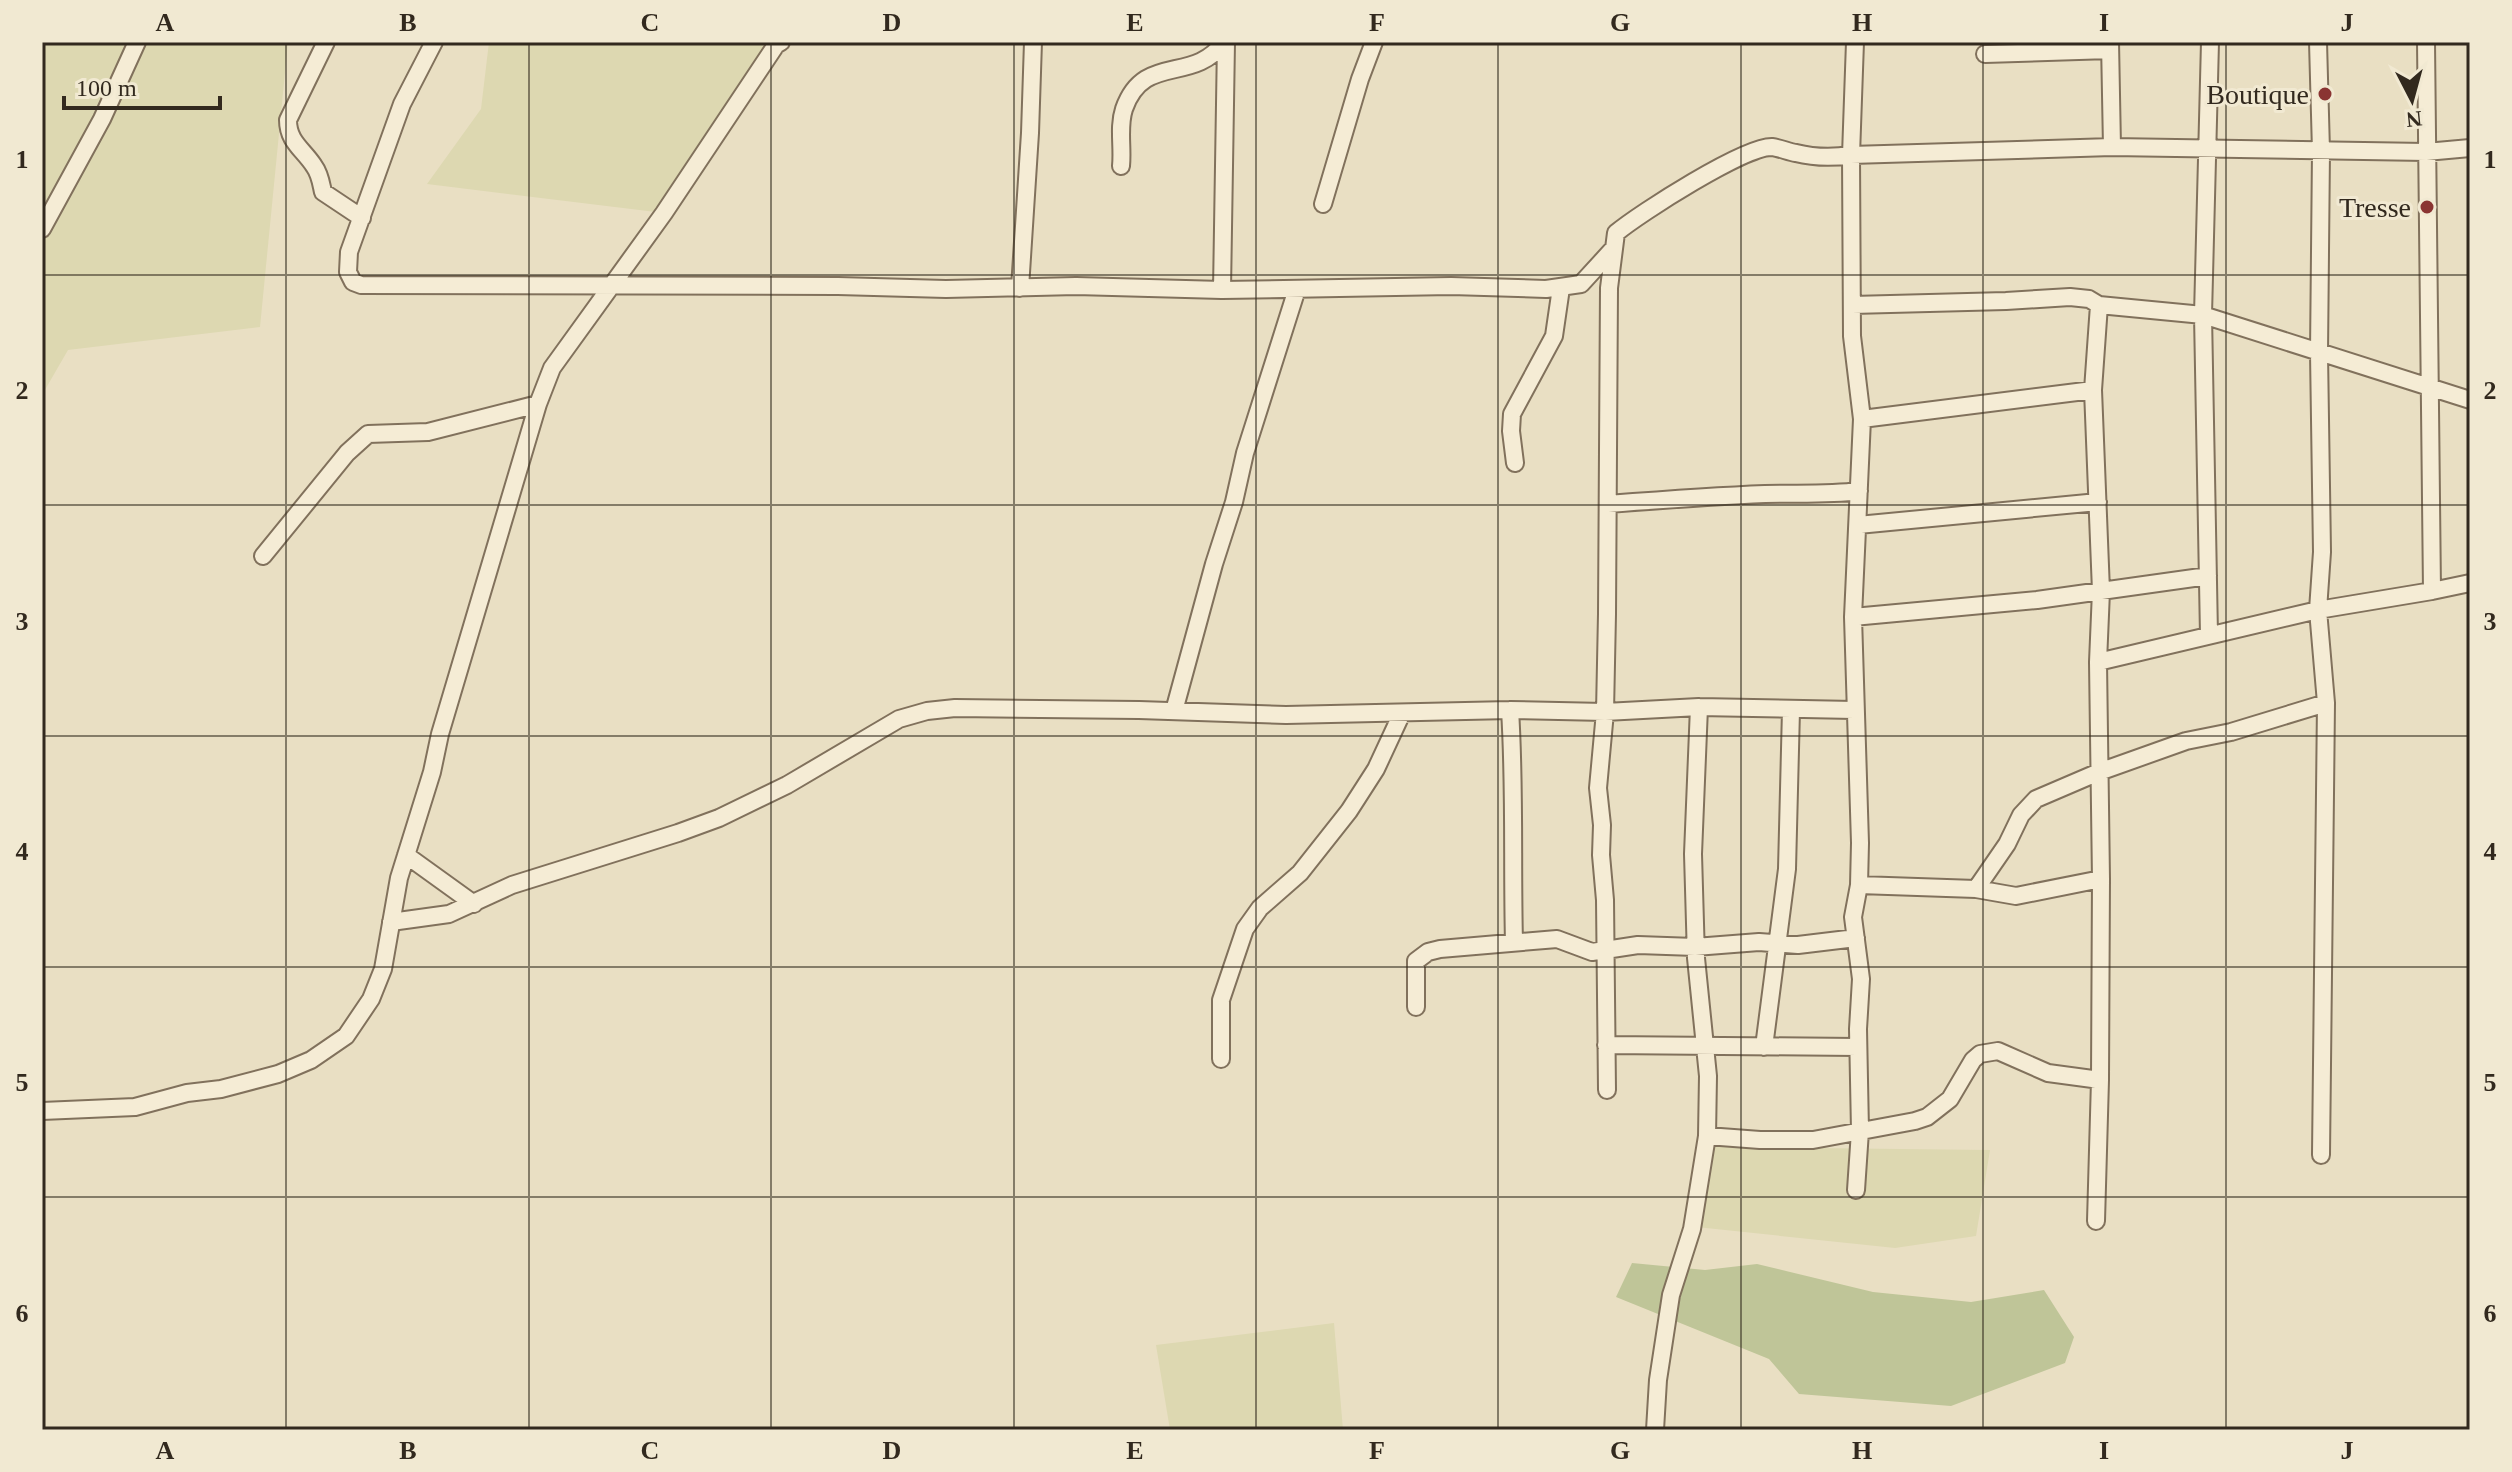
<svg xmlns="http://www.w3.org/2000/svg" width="2512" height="1472" font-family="'Times New Roman',serif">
<rect width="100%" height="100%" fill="#e9dfc3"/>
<path fill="#ddd8b1" d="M42,42H288L260,327L68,350L42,395Z
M489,42H776L664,213L427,184L481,109Z
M1718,1129L1813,1148L1990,1150L1976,1236L1895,1248L1687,1226L1706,1174Z
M1334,1323L1343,1430H1170L1156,1345Z"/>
<path fill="#bfc598" d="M1632,1263L1705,1270L1757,1264L1873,1292L1971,1302L2044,1290L2074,1337L2065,1363L1951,1406L1799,1394L1769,1359L1616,1297Z"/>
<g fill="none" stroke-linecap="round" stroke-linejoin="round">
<defs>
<path id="minor" d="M326,42L288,120C288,142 303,149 314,166C320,174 321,183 323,192L362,218
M434,42L402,104L349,252L348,272L353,282L361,285L838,286L946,289L1076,286L1222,290L1451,286L1546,289L1581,284L1613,249
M1855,42L1851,155L1852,336L1862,419L1853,617L2037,600L2208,576
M2110,42L2112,147
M2210,42L2203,315L2470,400
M2318,42L2321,151L2319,353L2322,552L2318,610L2326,703L2321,1155
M2426,42L2432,591L2470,583
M1985,54L2110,50
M1121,166C1123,147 1118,127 1124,109C1144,52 1193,85 1224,42
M1323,204L1360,79L1374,42
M42,229L102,119L137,42
M1020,288L1030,133L1033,42
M1222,290L1226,42
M1852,305L2006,301L2070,297L2089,299L2099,305L2093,390L2101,591L2098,662L2101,879L2100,1080L2096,1221
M2099,305L2203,315L2209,635
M1862,419L2093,390
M1515,463L1511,431L1512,414L1554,336L1561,288
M1608,504C1660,500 1712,496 1765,494C1797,493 1828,495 1859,491
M1858,525L2098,502
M263,556L347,453L368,434L428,432L538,404
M1853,617L1860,843L1859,885L1853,917L1861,979L1858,1029L1860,1131L1856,1190
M2098,662L2318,610L2432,591
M1510,710C1515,787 1512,865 1514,942
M1174,711L1214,564L1234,502L1245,453L1297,289
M406,855L474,904
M1859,885L1976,889L2016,896L2101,879
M1976,889L2007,844L2021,815L2036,799L2099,772L2186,741L2231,732L2326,703
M391,922L449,914L512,885L678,833L719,818L787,785L899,719L927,711L955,708L1139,710L1286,715L1510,710L1605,712L1699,707L1854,710
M1416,1007V961L1428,952L1440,949L1557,939L1592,952L1638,945L1695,947L1759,942L1798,945L1856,938
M1606,1045L1858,1047
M1764,1047L1787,869L1791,710
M1221,1059V1000L1245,929L1260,908L1300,873L1349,811L1376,769L1402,713
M1607,1090L1605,900L1601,855L1602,825L1598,788L1605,712L1607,614L1609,288L1616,233C1640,213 1745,146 1772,147C1780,148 1789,152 1796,153C1816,158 1832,158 1851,155L2112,147L2426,152L2470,148
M42,1111L135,1107L187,1093L221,1089L278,1074L311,1060L346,1036L371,999L383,969L399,878L432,772L440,734L538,404L552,368L664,213L776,45L781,42
M1707,1136L1760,1140H1813L1915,1121L1927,1117L1950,1099L1973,1060L1980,1054L1998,1051L2048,1073L2100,1080
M1655,1430L1658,1380L1671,1295L1692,1229L1707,1136L1708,1076L1696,958L1693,854L1699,707"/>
</defs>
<use href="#minor" stroke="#81715c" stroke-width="20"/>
<use href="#minor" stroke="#f5ecd5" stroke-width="16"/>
</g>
<path fill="none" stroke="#32291e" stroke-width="2" stroke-opacity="0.55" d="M286,42V1430M529,42V1430M771,42V1430M1014,42V1430M1256,42V1430M1498,42V1430M1741,42V1430M1983,42V1430M2226,42V1430M42,275H2470M42,505H2470M42,736H2470M42,967H2470M42,1197H2470"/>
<g fill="#8a3432" stroke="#f1e9d2" stroke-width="3">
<circle cx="2325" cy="94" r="8"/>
<circle cx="2427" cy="207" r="8"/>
</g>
<g text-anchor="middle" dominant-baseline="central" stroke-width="6" stroke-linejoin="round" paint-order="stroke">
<g font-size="28" fill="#32291e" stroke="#f1e9d2" text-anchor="end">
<text x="2309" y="94">Boutique</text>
<text x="2411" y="207">Tresse</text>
</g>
</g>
<rect width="2512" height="1472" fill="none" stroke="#f1e9d2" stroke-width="88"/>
<g transform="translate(2412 100) rotate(174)" stroke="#f1e9d2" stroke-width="6" paint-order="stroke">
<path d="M0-6L14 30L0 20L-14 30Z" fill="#32291e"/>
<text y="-12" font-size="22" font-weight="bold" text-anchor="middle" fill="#32291e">N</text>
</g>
<path d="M64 96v12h156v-12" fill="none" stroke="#32291e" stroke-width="4"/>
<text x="76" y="96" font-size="24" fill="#32291e" stroke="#f1e9d2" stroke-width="6" paint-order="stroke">100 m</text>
<rect x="44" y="44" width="2424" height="1384" fill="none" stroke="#32291e" stroke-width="3"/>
<g font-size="26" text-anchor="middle" font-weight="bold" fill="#32291e">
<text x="165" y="31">A</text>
<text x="408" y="31">B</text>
<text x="650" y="31">C</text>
<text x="892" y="31">D</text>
<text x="1135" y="31">E</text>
<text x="1377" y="31">F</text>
<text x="1620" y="31">G</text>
<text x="1862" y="31">H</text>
<text x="2104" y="31">I</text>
<text x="2347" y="31">J</text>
<text x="22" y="168">1</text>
<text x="2490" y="168">1</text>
<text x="22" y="399">2</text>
<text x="2490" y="399">2</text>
<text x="22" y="630">3</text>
<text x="2490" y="630">3</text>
<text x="22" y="860">4</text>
<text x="2490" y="860">4</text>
<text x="22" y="1091">5</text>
<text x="2490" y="1091">5</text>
<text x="22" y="1322">6</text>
<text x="2490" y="1322">6</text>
<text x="165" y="1459">A</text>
<text x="408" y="1459">B</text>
<text x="650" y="1459">C</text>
<text x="892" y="1459">D</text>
<text x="1135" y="1459">E</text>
<text x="1377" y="1459">F</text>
<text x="1620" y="1459">G</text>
<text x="1862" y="1459">H</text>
<text x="2104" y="1459">I</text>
<text x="2347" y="1459">J</text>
</g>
</svg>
